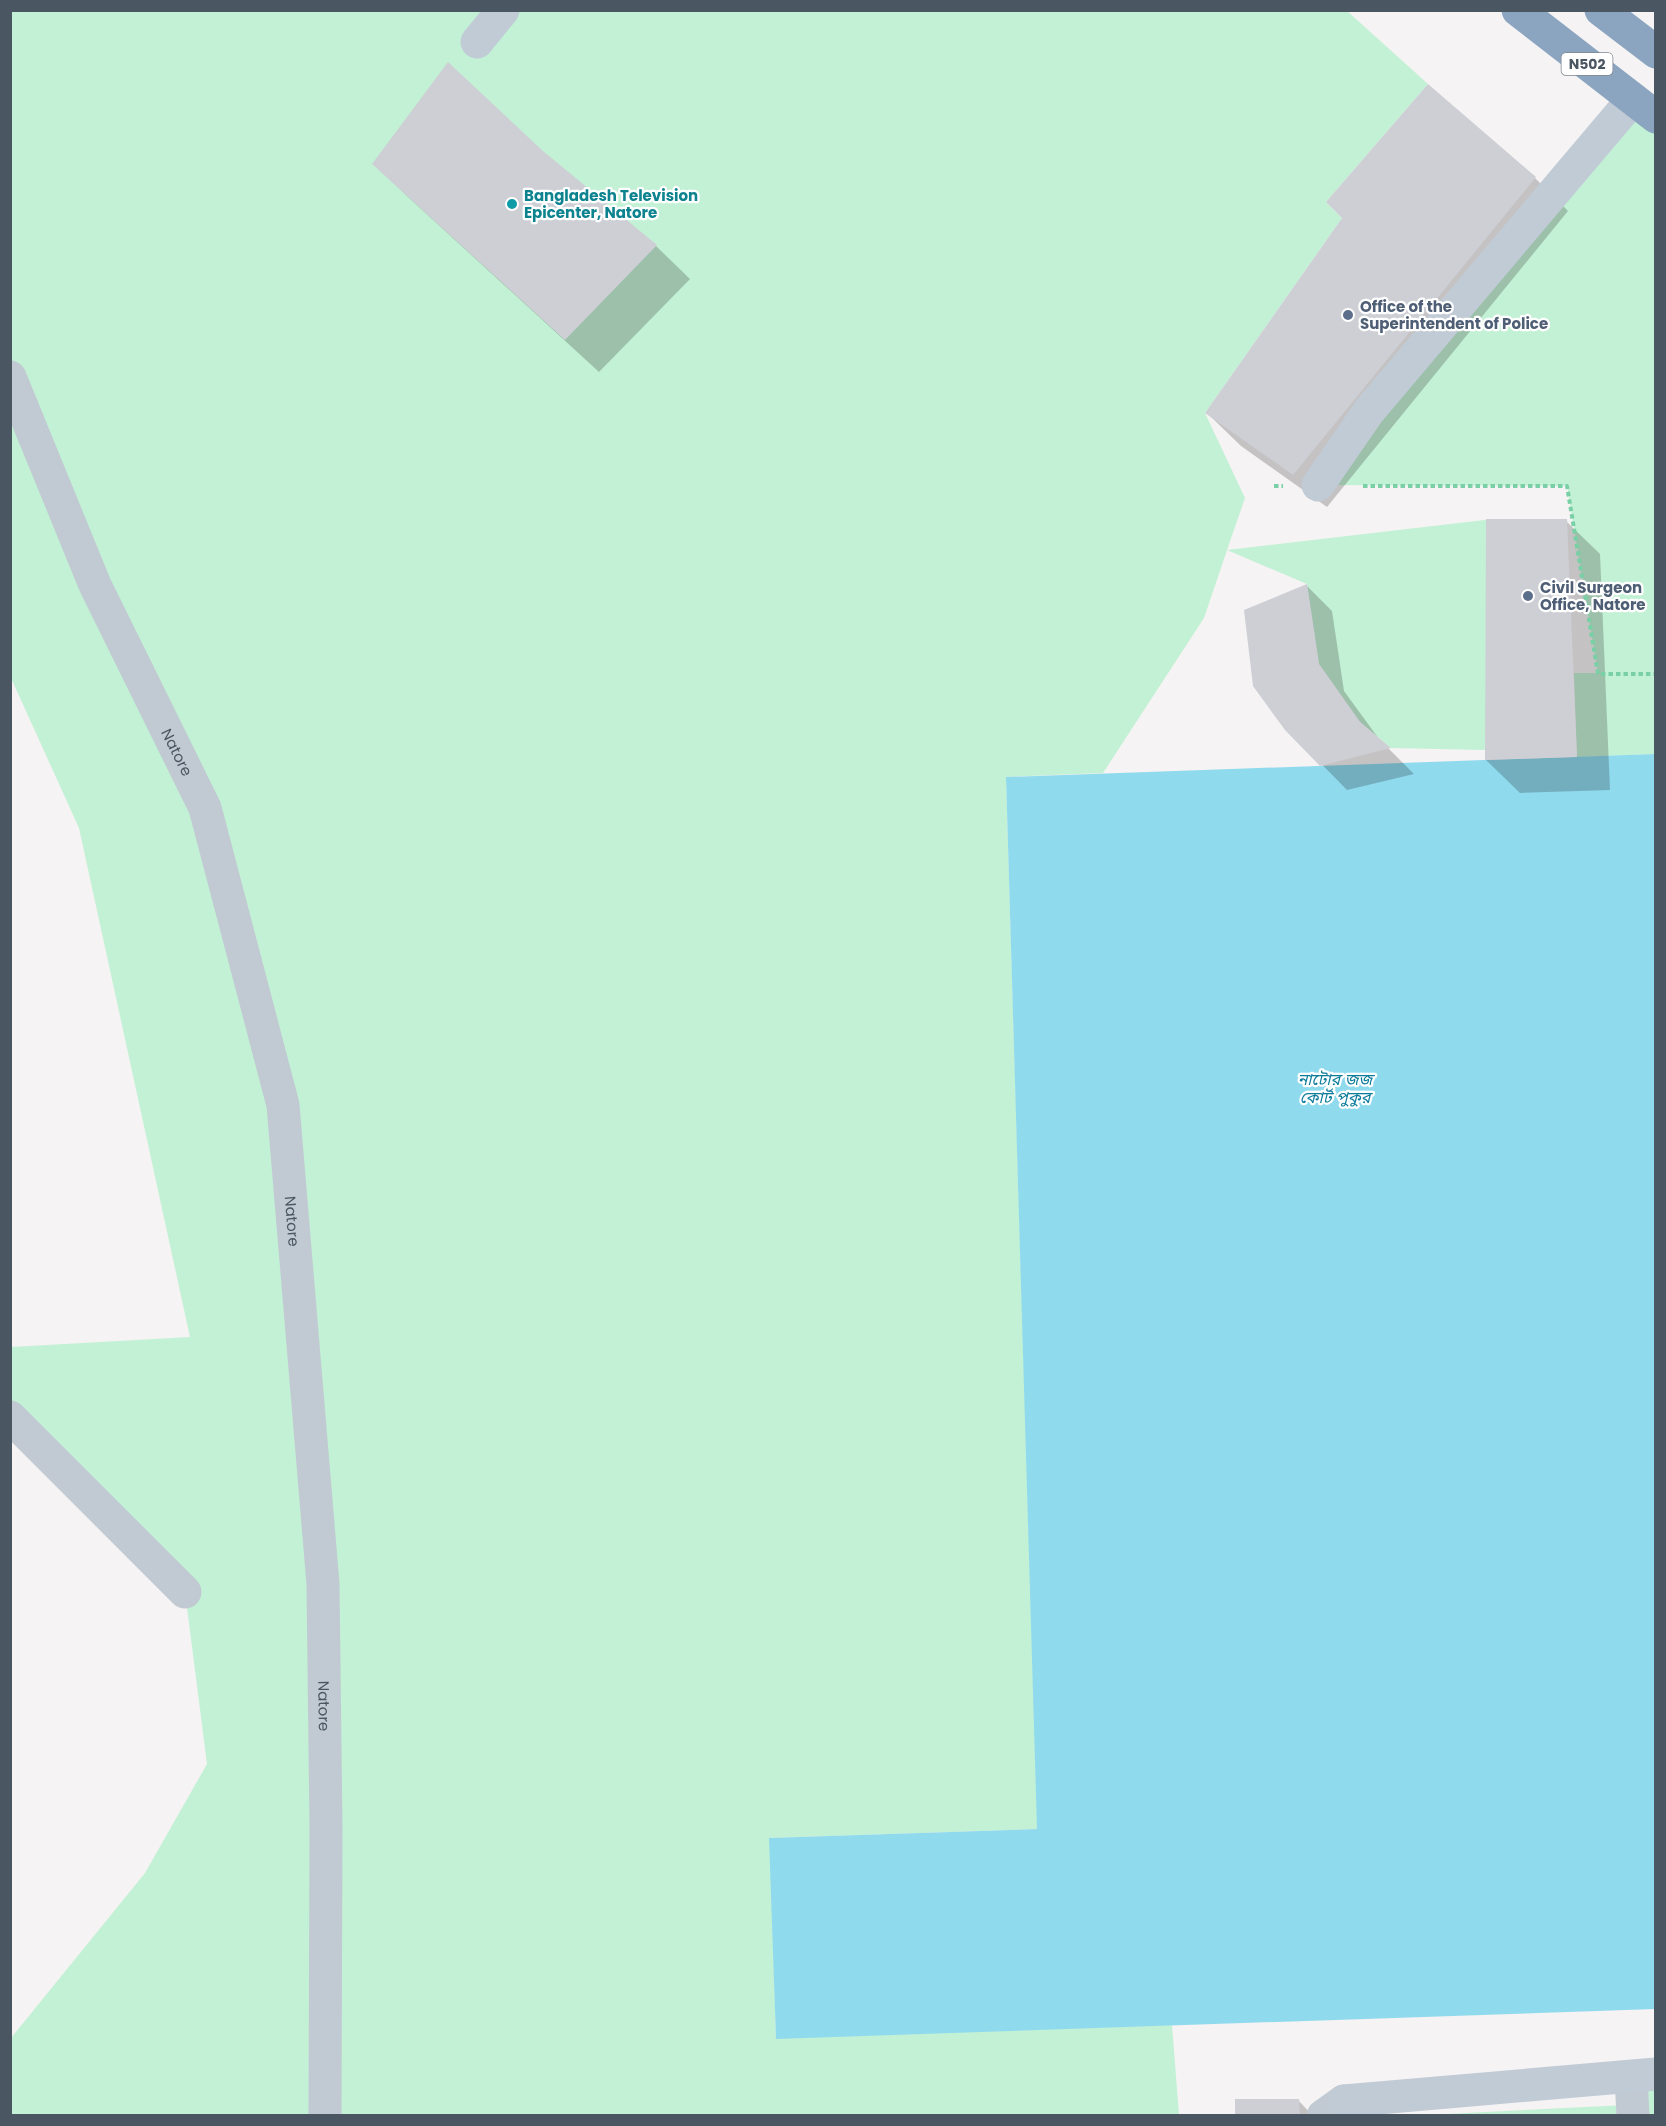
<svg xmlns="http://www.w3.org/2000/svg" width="1666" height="2126" font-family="Poppins,'Noto Sans Bengali',sans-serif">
<rect width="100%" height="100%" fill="#f5f3f3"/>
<path fill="#c3f1d5" d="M1346,10L1428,84L1326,202L1342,218L1205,413L1245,498L1227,550L1493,519L1485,750L1391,748L1360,722L1319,664L1307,584L1227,550L1204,618L1103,773L1006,777L1038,1829L770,1838L776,2038L1172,2025L1179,2115H11V2038L145,1873L207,1764L185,1592L11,1414V1347L190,1337L79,828L11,678V11Z
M1633,99L1655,117V754L1577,757L1574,673H1598L1567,486L1318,485Z
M1655,2074V2115H1633Z
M1626,2105V2116H1406Z"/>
<path fill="#90daee" d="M1655,754V2009L776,2039L769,1838L1037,1829L1006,777Z"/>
<path fill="#0003" d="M542,153L656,246L690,279L599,372L408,197L374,164Z
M1535,178L1568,211L1327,507L1241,446L1207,413Z
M1566,521L1600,554L1610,790L1520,793L1486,760Z
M1307,586L1332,611L1344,691L1379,739L1414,774L1347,790L1287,729Z
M1298,2100L1313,2116H1237Z"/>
<path fill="#cdcfd5" d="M448,62L543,151L657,245L565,340L372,164Z
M1428,84L1536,177L1293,475L1205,413L1342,218L1326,202Z
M1486,519H1567L1577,757L1485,760Z
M1307,584L1319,664L1360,722L1391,748L1320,766L1285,730L1253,686L1244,610Z
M1235,2099H1299L1300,2116H1235Z"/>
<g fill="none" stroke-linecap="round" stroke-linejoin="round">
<path stroke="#7ad0a6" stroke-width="4" stroke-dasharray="4.5 3" stroke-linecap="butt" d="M1274,486H1283
M1363,486H1567L1598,674H1656"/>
<g stroke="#c1cad2" stroke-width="33">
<path id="s1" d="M10,377L95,585L205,808L283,1105L323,1584L326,1828L325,2116"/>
<path d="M10,1417L185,1592"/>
<path d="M1631,2077L1633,2116"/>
<path d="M1323,2116L1344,2101"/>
</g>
<path stroke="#c1cbd6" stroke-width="33" d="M477,42L503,10
M1318,485L1369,411L1633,99
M1344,2101L1656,2074"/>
<path stroke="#8ba5c1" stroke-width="33" d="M1518,10L1656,117
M1601,10L1656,52"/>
</g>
<circle fill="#0f9aa8" stroke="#fff" stroke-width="2" cx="512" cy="204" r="6"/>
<g fill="#5c6f8a" stroke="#fff" stroke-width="2">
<circle cx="1348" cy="315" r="6"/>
<circle cx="1528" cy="596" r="6"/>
</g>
<g text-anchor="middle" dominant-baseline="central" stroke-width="4.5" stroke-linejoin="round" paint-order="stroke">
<rect fill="#fff" stroke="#808990" stroke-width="1.5" x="1561.5" y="53" width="51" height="22" rx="4.5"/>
<g font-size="14" font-weight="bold" fill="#4a5661">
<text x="1587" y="64">N502</text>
</g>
<g font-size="15" font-weight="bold" fill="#0d838f" stroke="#fff" text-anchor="start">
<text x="524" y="195">Bangladesh Television<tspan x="524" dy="17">Epicenter, Natore</tspan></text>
</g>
<g font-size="15" font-weight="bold" fill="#4e5e75" stroke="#fff" text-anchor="start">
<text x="1360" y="306">Office of the<tspan x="1360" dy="17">Superintendent of Police</tspan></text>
<text x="1540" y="587">Civil Surgeon<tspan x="1540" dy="17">Office, Natore</tspan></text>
</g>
<g font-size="15" fill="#4a5661" stroke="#fff">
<text stroke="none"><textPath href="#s1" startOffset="411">Natore</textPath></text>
<text stroke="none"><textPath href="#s1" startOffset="897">Natore</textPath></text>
<text stroke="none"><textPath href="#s1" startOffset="1383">Natore</textPath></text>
</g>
<g font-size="16" font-style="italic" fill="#0c7c9b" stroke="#fff">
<text x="1335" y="1079">নাটোর জজ<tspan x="1335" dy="18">কোর্ট পুকুর</tspan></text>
</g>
</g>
<rect width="1666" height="2126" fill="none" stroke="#4a5661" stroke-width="24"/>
</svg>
